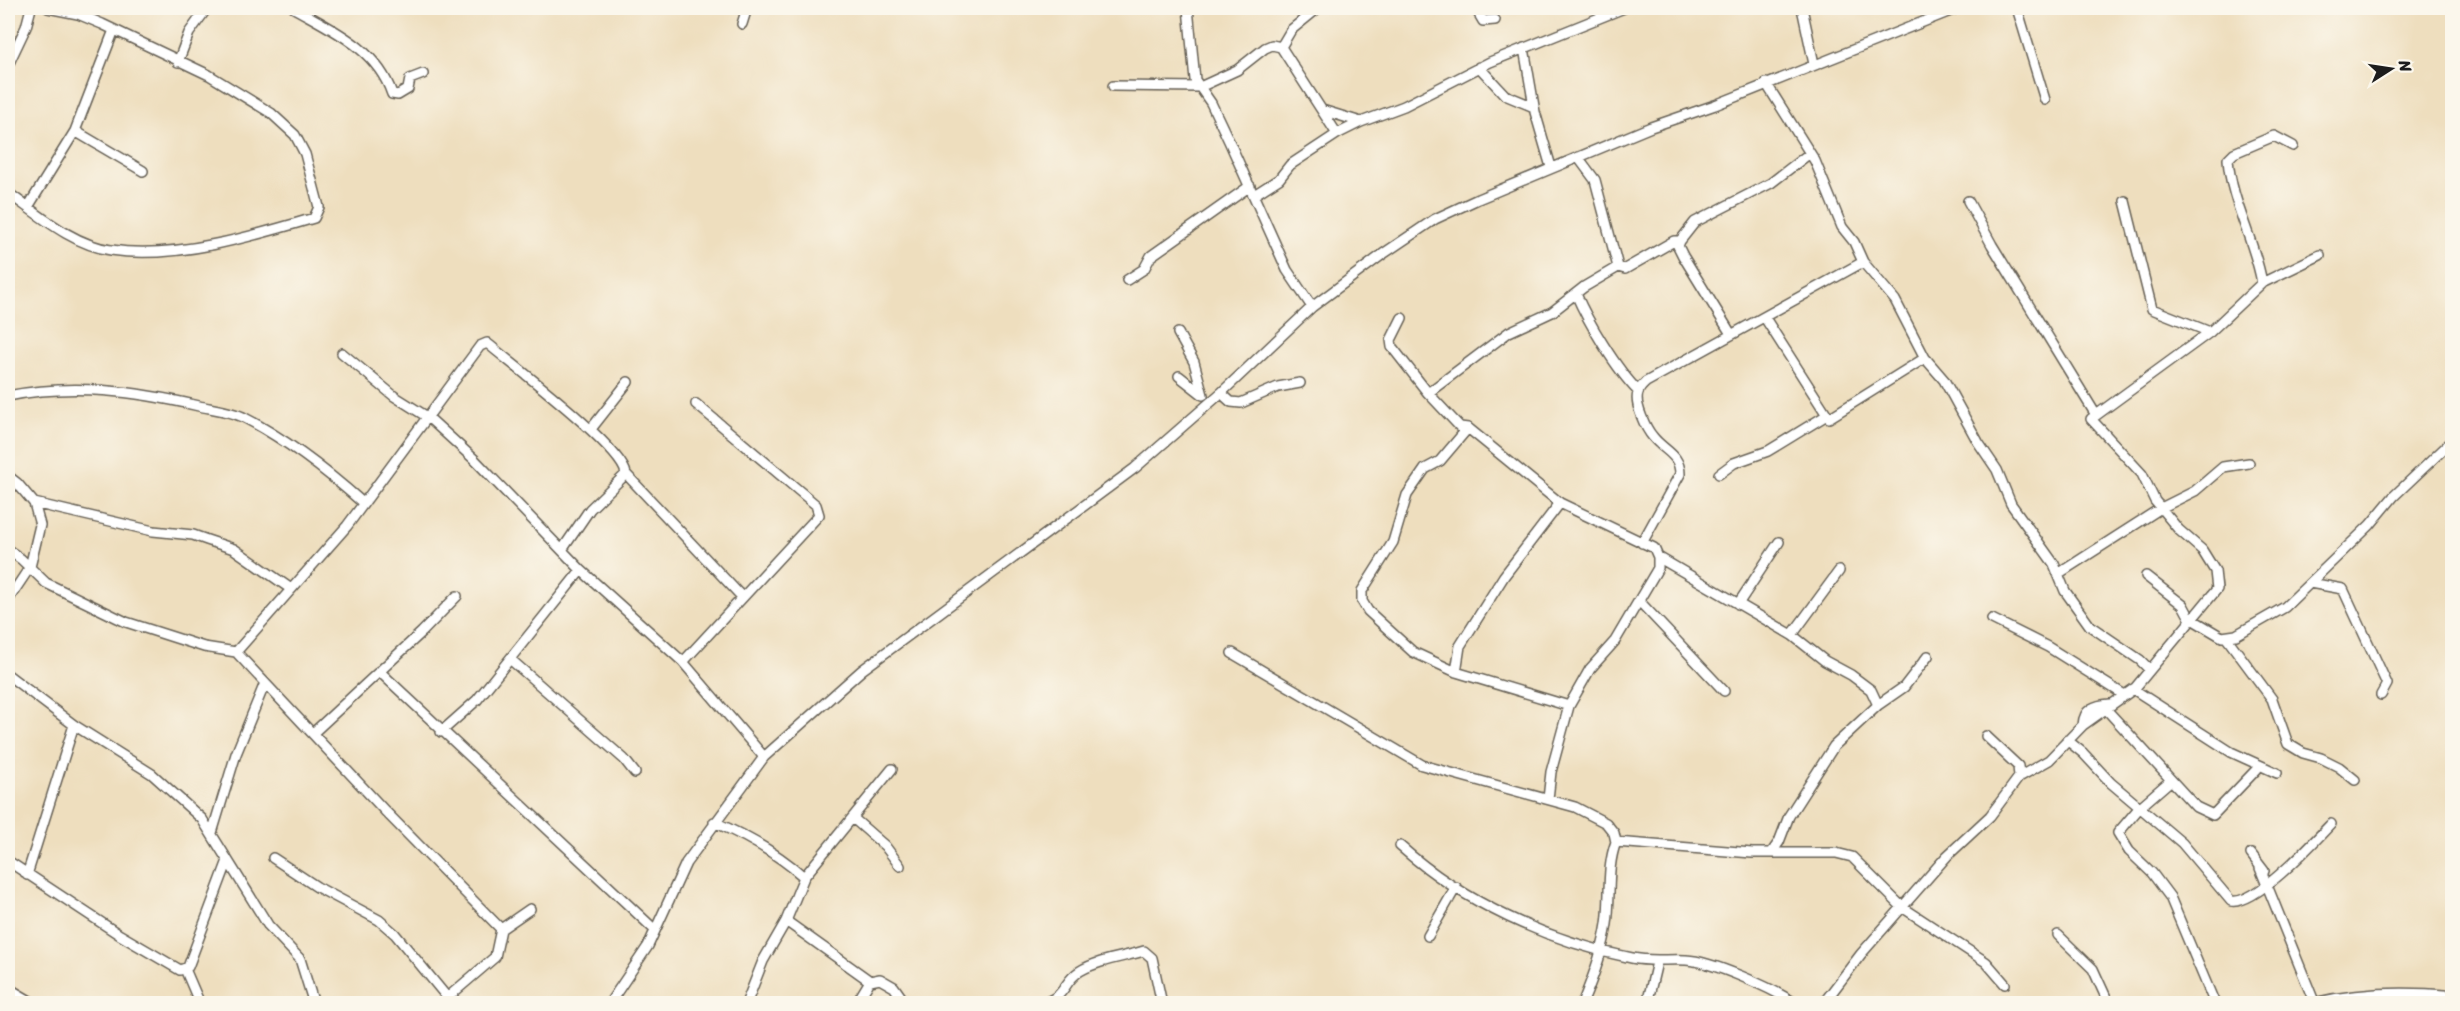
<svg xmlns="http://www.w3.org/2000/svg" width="2460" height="1011" font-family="Sriracha,sans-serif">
<rect width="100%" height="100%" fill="#fbf7ec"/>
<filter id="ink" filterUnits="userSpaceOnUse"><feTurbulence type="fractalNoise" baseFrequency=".0167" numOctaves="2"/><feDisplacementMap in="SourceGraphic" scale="12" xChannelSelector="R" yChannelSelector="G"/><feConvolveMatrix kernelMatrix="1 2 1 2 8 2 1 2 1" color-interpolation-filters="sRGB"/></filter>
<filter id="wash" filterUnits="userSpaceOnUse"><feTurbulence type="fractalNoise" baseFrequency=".008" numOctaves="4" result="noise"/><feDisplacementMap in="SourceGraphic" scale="24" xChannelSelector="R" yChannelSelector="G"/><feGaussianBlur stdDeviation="1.35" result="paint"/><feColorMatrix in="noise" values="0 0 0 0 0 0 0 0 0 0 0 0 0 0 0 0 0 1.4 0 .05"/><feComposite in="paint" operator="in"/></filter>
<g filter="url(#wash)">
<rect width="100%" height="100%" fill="#eedebe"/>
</g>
<g filter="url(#ink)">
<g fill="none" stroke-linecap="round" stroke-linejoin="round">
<defs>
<path id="minor" d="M294,8C333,30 377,49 392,94L398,95L408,89L410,79L423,74
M1188,8L1195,80L1211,103L1229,141L1287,270L1312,307
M1472,8L1476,9L1483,21L1495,20
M1802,8L1814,64
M2017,8L2045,100
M742,24L747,8
M1281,47L1291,30L1318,8
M1524,48L1535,112L1551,167
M178,62L189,33L207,8
M8,65L26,27L31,8
M1479,67L1505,95L1534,107
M1766,83L1815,161L1842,227L1854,242L1863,262L1895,300L1925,358L1944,380L1978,442L1997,470L2011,504L2054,564L2065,591L2090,626L2140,660L2148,668
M1113,86L1200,87L1237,70L1265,48L1272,45L1281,47L1337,134L1290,165L1279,179L1254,195
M1322,110L1361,122
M75,131L143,171
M1337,134L1361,122L1404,106L1490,62L1624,8
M1578,157L1595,180L1618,267
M8,193C38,214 73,245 111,250C174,260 254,236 314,218L319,207L305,154L295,135L271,113L209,75L102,24L78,14L48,8
M1968,201L1992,245L2096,415
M2125,201L2152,309L2210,332
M28,207L75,131L114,30
M1680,241L1695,222L1771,183L1810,153
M1127,280L1144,269L1151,256L1250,186
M2262,283L2320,255
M1576,294C1588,322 1616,369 1638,391
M1402,318L1391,340L1392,347L1428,393L1460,427L1468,428L1560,503L1654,548L1658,557V568L1615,641L1590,669L1569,706L1551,772L1548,799
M1765,318L1829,418L1925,358
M1178,333L1194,362L1203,395
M342,353L394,396L429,418L474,459L581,570L683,662L764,757
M1179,376L1202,394
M1221,393L1231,402L1241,403L1278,387L1300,383
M1428,393L1509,332L1552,312L1584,287L1618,267L1625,269L1674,241H1680L1678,246L1683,256L1731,334
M8,396C72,383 135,391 199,406C213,409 230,411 243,417C286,439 327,471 363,503
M1468,428L1440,461L1425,469L1407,495L1393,542L1362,591V601L1368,611L1413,652L1456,672L1569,706
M591,429L628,382
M1719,474L1734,463L1768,451L1827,415
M8,476L17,483L34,503L40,525L30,567L8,600
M34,503L153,531L193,535L207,540L234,549L291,589
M1642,543L1680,474C1680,454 1664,451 1653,437C1646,429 1634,404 1638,393C1639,388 1643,385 1646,382L1863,262
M8,550L21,559L46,583L126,622L204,647L236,652L385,811L501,929
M562,550L590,509L626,474
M1658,557L1792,635L1825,661L1851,675L1871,690L1878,705
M2058,574L2161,508L2195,491L2223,467L2249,463
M2146,576L2183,605L2190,618L2222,637L2236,635L2285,607L2370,525L2394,496L2452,441
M2310,583L2343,589L2387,684L2381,695
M1640,602L1724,691
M1738,604L1779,542
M1992,619L2048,647L2123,694
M1792,635L1839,571
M2226,637L2272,699L2288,744L2303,753L2321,758L2339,767L2355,780
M236,652L347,526L480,346L487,343C513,365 623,448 626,474L742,597
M1232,653L1422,765L1575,807L1606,823L1614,833L1616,842C1606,868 1611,897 1607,924C1603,951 1593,978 1582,1004
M510,659L624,759L635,773
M683,662L819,515L816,505L696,404
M379,671L655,930
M1456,672L1460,646L1504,576L1560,503
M8,675L74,725L152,774L202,819L268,925L300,959L314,1004
M2133,689L2231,752L2277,773
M2105,708L2196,807L2213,815L2257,769
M2083,725C2084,709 2095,705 2110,704
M441,732L477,700L581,570
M313,733L422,632L457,596
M1986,736L2018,766L2019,777
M2067,740L2083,753L2111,783L2182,843L2231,901C2255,906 2314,842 2331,824
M2170,781L2140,807L2118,833L2129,851L2152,873L2170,897L2215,1004
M854,819L885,846L900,866
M714,822C747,836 777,853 804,877
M212,833L236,754L265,683
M1616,842L1752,853H1836L1852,857L1902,907L1986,962L2005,984
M1400,846C1464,903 1548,941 1632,958C1651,962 1667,959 1686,960C1712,961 1774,989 1796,1004
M1772,852L1779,842L1789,816L1834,746L1878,705L1904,687L1928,656
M2251,854L2264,871
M273,858L317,887L379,920L395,934L446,996
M8,861L120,935L180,970L188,967L227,863
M2260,868L2315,1004
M27,875L74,725
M786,921L870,981
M2058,935L2093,969L2109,1004
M1428,936L1456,887
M185,969L200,1004
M8,988L35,1004
M440,1004L495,957L501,929L530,909
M609,1004L648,946L686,863L764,757L862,670L1135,468L1221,393L1312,307L1383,254L1435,219L1478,199L1651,127L1715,105L1958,8
M746,1004L763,961L786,921L804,877L892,769
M856,1004L870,981L880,979L894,987L906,1004
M1041,1004C1068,996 1062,982 1080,971C1098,960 1124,957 1144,951L1152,958L1162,1004
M1647,1004L1657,962
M1823,1004L1861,954L1947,856L1990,816L2019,777L2049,760L2083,725L2135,688L2217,589L2215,571L2202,550L2179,530L2155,501L2142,474L2091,419L2210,332L2262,283C2255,241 2231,202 2228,159L2234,153L2274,136L2293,146"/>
<path id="tertiary" d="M2316,1004C2361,993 2407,993 2452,997"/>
</defs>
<use href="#minor" stroke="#666055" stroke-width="12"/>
<use href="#tertiary" stroke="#666055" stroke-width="15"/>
<use href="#minor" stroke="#fff" stroke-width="9"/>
<use href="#tertiary" stroke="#fff" stroke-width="12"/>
</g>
</g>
<rect width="2460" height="1011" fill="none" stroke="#fbf7ec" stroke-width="30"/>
<g transform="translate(2391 69) rotate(78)" stroke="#fbf7ec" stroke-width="4.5" paint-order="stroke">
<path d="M0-4.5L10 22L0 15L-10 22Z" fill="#1c1c1c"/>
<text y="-9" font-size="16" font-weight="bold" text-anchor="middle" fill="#1c1c1c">N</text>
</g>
</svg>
